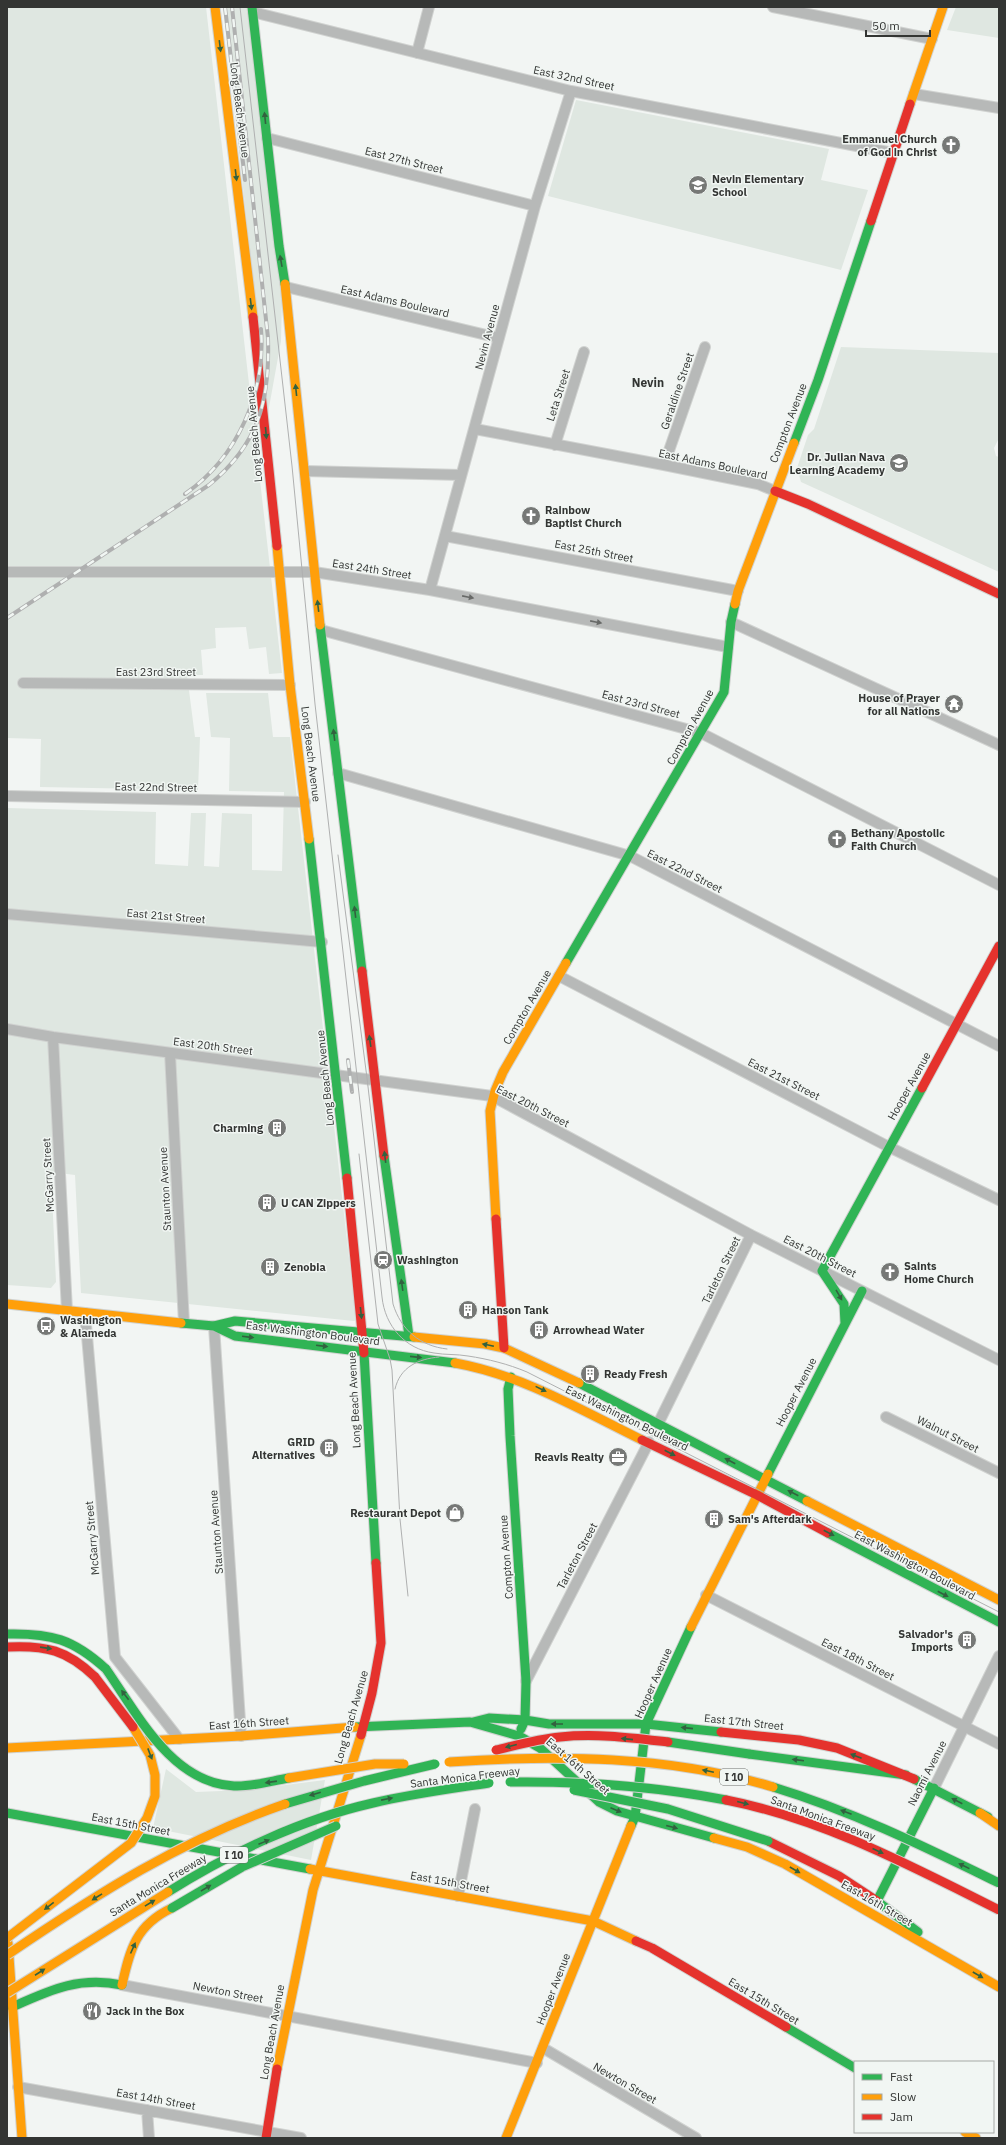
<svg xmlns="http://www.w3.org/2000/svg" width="1006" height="2145" font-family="'IBM Plex Sans',sans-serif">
<rect width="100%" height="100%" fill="#f2f5f3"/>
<path fill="#dfe7e1" d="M7,7H206L282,673L269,674L266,647L249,649L246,627L215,628L216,648L201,650L203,675H187L195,737H200L198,790L40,787L41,739L7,738Z
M223,7H249L282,299L281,341L268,413Z
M956,7H999V38L947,30Z
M576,100L829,149L821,180L868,190L841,270L548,196Z
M841,347L999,353V438L994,448L996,456L999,457V572L801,482L797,468L808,435L814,429Z
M206,693H268L273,737H290L356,1320L354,1321L81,1293L75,1175L51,1172L56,1282L51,1288L7,1285V808L156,812L155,864L188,866L191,813H206L204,866L219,867L222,813L252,814V870L282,871L284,792L229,791L230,738L211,737Z
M166,1769L196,1792L247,1790L325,1780L311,1860L153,1828Z"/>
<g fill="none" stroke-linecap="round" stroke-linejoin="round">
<defs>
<path id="street" d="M773,7L932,39
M253,12L571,91L893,153
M417,53L429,7
M914,94L999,108
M267,138L535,206
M286,287L499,338
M475,429L664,465L758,484L775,491
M555,445L584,352
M664,465L705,347
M305,471L461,475
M445,536L738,591
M7,572H314L430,590L728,647
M430,590L535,206L571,91
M731,622L999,745
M321,630L701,733L999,885
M23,683L290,685
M338,773L630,856L999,1046
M7,796L305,802
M7,914L322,942
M559,976L889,1147L999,1200
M7,1029L53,1037L492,1096L751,1235L999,1360
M53,1037L67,1311
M170,1053L184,1323
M85,1313L115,1657L179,1739
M214,1326L241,1736
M886,1417L999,1473
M658,1424L751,1235
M706,1595L999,1744
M526,1681L649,1442
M934,1788L999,1656
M458,1896L475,1809
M122,1985L537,2063
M543,2048L696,2138
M18,2087L301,2138
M147,2110L149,2138"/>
<path id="fast" d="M252,7L279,246L285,284
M794,443L818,380L871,221
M320,625L362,971
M309,839L347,1178
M566,963L724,692L731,622L735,604
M384,1156L409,1336
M181,1323L214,1326L235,1321L414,1337
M845,1323L844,1304L822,1271L922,1088
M214,1326L235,1336L455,1363
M364,1353L376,1563
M511,1377L508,1389L510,1436L526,1681L525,1720L521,1729
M579,1383L807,1501
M768,1474L862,1291
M828,1533L999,1622
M7,1634C51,1633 73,1639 106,1669
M473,1722L489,1718L525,1720L549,1724H646L721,1732
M355,1727L470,1722L519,1736L540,1748L599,1802L617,1811L714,1838
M749,1754L906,1775
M914,1779L988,1817
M7,1813L310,1869
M631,1826L635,1817L646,1724L691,1627
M918,1932L877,1901L934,1788
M12,2007C50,1990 79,1976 122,1985
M786,2027L855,2068"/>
<path id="slow" d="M215,7L253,317
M910,104L943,7
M285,284L320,625
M277,546L290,685L309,839
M735,604L738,591L794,443
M496,1219L490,1111L495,1091L503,1072L566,963
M7,1304L181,1323
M414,1337L485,1344L504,1348L579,1383
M455,1363C522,1375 581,1410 642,1440
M807,1501L999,1600
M691,1627L768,1474
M7,1748L241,1736L355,1727
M980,1813L999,1826
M714,1838L747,1847L785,1864L999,1987
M310,1869L593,1921L636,1941
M8,1943L22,2138
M122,1985C130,1949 136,1925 172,1908
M277,2069L313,1890L361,1735
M965,2132L976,2138
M506,2138L631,1826"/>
<path id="jam" d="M871,221L910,104
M253,317L277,546
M775,491L808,504L999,594
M362,971L384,1156
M922,1088L999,946
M347,1178L364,1353
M496,1219L504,1348
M642,1440L757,1495L828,1533
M7,1647C46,1645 67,1650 95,1677
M721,1732L799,1740L837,1748L914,1779
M361,1735L372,1693L381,1643L376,1563
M768,1841L839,1876L877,1901
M636,1941L652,1948L786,2027
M266,2138L277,2069"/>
</defs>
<use href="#street" stroke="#d0d2d0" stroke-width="12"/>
<use href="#fast" stroke="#d0d2d0" stroke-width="11"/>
<use href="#slow" stroke="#d0d2d0" stroke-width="11"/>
<use href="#jam" stroke="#d0d2d0" stroke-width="11"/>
<use href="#street" stroke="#b7b9b8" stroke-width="10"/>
<use href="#fast" stroke="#30b455" stroke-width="9"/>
<use href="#slow" stroke="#ff9f0a" stroke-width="9"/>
<use href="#jam" stroke="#e5322d" stroke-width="9"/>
<path stroke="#afb0b0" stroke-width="1" d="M240,7L292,466L315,704L382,1297C385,1326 405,1349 434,1353C445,1355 457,1354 468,1356C488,1359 508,1364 527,1372L999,1612
M338,855L367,1078L393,1304C401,1330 420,1346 447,1349
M359,1154L378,1324L390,1359L392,1370L400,1519L408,1596
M395,1389C400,1367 418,1359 439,1357"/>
<defs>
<path id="rail" d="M225,7L245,180
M185,494C238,457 266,392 261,329
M7,618L209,485C259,444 270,400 268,338L232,7
M348,1060L352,1092"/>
</defs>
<use href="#rail" stroke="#afb0b0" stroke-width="4"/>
<use href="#rail" stroke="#f1f6f3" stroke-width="2.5" stroke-dasharray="8" stroke-linecap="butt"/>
<defs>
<path id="fast-bridge" d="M106,1669C138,1715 172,1783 234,1786C252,1787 271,1781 289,1778
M668,1742L749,1754
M510,1782C583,1781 654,1786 726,1800
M773,1787C852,1811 925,1847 999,1883
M574,1790L668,1809L768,1841
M285,1804L364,1781L435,1764
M168,1892C228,1854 302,1819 373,1803C411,1794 450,1789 489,1783
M172,1908L242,1867L336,1826"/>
<path id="slow-bridge" d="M449,1762C557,1755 668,1755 773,1787
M289,1778L375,1764H404
M7,1938L131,1843L147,1818L155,1796V1775L150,1755L133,1727
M7,1955C97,1894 181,1840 285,1804
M7,1993L168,1892"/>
<path id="jam-bridge" d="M95,1677L133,1727
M496,1750C517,1745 538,1739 560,1737C596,1733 633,1738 668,1742
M726,1800C823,1819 911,1866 999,1910"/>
</defs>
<use href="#fast-bridge" stroke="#d0d2d0" stroke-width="11" stroke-linecap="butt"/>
<use href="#slow-bridge" stroke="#d0d2d0" stroke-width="11" stroke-linecap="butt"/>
<use href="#jam-bridge" stroke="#d0d2d0" stroke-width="11" stroke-linecap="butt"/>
<use href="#fast-bridge" stroke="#30b455" stroke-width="9"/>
<use href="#slow-bridge" stroke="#ff9f0a" stroke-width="9"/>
<use href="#jam-bridge" stroke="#e5322d" stroke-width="9"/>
</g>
<defs><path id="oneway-solid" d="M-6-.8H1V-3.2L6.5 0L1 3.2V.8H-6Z"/></defs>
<g fill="#32613f">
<use href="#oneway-solid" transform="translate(220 46) rotate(83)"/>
<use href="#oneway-solid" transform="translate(265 118) rotate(-96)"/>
<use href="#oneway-solid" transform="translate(236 175) rotate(83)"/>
<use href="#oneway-solid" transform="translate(281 261) rotate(-100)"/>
<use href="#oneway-solid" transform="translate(251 304) rotate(83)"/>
<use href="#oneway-solid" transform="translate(296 390) rotate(-96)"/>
<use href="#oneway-solid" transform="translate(266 433) rotate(85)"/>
<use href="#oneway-solid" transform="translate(318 606) rotate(-97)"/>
<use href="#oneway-solid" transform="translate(334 735) rotate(-97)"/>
<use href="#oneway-solid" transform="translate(355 912) rotate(-97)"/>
<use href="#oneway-solid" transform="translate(370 1041) rotate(-98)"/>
<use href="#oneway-solid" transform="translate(385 1157) rotate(-97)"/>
<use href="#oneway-solid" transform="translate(402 1285) rotate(-98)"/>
<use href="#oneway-solid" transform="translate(839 1295) rotate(60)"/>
<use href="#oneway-solid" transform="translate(361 1313) rotate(84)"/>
<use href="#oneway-solid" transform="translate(248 1337) rotate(7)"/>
<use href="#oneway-solid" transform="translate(488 1345) rotate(-168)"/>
<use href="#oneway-solid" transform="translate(322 1346) rotate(7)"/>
<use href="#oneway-solid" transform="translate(416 1357) rotate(6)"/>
<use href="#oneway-solid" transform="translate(541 1389) rotate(26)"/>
<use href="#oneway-solid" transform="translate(670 1453) rotate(27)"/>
<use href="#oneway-solid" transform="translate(730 1461) rotate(-152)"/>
<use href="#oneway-solid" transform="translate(793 1493) rotate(-153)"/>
<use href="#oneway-solid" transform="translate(829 1533) rotate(28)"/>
<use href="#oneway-solid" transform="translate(943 1594) rotate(28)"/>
<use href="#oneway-solid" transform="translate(46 1648) rotate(8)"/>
<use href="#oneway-solid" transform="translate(125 1695) rotate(-127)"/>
<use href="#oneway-solid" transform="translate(557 1724) rotate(-180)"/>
<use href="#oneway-solid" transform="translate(687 1728) rotate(-174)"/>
<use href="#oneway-solid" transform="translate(627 1739) rotate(-174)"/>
<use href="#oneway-solid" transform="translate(511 1746) rotate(166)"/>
<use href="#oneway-solid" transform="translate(150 1754) rotate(69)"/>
<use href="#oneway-solid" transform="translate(856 1756) rotate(-159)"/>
<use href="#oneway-solid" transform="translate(798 1760) rotate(-173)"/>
<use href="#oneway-solid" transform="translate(708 1771) rotate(-168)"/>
<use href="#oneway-solid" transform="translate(271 1782) rotate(172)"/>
<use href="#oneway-solid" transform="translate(315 1794) rotate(164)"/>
<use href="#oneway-solid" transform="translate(387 1799) rotate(-11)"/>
<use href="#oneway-solid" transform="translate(957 1801) rotate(-153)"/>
<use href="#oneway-solid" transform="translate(743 1803) rotate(14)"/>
<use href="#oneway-solid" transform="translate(616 1810) rotate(23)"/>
<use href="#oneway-solid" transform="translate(846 1812) rotate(-159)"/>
<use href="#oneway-solid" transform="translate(672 1827) rotate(15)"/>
<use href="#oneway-solid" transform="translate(264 1842) rotate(-22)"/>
<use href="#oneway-solid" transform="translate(878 1851) rotate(25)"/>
<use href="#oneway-solid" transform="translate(964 1866) rotate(-154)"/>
<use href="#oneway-solid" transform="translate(795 1870) rotate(30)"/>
<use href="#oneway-solid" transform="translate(206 1888) rotate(-31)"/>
<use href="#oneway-solid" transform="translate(97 1897) rotate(148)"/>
<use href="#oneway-solid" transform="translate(150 1903) rotate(-31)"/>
<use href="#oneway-solid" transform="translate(49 1906) rotate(142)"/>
<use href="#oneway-solid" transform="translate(133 1948) rotate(-66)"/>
<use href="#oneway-solid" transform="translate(40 1972) rotate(-33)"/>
<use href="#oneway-solid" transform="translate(978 1975) rotate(30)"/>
</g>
<g fill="#686a68">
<use href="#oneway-solid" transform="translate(468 597) rotate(11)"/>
<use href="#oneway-solid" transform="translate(596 622) rotate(11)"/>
</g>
<defs>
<symbol id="church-disc" viewBox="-11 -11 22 22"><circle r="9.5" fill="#767876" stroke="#f1f6f3"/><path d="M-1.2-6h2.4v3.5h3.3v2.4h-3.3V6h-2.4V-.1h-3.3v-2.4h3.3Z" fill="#fff"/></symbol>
<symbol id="school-disc" viewBox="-11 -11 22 22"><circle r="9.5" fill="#767876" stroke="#f1f6f3"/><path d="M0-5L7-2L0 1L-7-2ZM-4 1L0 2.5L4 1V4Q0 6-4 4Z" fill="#fff"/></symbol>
<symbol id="temple-disc" viewBox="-11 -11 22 22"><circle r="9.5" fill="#767876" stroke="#f1f6f3"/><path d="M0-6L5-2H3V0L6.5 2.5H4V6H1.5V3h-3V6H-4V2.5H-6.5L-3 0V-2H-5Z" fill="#fff"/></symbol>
<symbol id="building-disc" viewBox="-11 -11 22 22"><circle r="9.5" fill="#767876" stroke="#f1f6f3"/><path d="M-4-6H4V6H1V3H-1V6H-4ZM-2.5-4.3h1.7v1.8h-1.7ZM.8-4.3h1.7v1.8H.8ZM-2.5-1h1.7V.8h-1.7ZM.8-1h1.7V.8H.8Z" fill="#fff"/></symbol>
<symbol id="station-disc" viewBox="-11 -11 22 22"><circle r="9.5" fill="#767876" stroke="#f1f6f3"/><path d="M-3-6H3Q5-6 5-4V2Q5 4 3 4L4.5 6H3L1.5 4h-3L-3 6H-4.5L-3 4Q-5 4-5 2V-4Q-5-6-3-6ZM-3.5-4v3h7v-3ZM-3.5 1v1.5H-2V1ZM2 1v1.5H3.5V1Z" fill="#fff"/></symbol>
<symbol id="bus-disc" viewBox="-11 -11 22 22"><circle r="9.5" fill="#767876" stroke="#f1f6f3"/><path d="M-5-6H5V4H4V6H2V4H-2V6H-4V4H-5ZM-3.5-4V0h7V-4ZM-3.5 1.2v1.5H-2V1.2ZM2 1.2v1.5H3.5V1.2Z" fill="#fff"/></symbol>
<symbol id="office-disc" viewBox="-11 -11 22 22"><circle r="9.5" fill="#767876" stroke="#f1f6f3"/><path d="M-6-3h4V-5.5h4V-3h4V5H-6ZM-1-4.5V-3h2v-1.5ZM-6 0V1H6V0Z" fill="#fff"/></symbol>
<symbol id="shop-disc" viewBox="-11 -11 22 22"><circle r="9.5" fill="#767876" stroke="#f1f6f3"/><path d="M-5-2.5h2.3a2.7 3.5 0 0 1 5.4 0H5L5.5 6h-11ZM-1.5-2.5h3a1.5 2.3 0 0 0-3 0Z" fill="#fff"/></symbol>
<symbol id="restaurant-disc" viewBox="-11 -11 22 22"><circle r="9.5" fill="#767876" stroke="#f1f6f3"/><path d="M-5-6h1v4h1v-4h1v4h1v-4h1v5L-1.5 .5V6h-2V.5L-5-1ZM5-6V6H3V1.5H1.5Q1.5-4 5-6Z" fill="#fff"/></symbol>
</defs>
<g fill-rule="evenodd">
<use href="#church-disc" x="940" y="134" width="22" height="22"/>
<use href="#school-disc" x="687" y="174" width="22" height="22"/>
<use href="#school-disc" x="888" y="452" width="22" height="22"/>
<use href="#church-disc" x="520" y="505" width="22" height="22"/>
<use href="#temple-disc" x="943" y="693" width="22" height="22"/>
<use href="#church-disc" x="826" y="828" width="22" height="22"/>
<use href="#building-disc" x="266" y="1117" width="22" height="22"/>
<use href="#building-disc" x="256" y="1192" width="22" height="22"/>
<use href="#station-disc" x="372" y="1249" width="22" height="22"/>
<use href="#building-disc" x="259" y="1256" width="22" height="22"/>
<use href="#church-disc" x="879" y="1261" width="22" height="22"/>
<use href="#building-disc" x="457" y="1299" width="22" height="22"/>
<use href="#bus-disc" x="35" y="1315" width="22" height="22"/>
<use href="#building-disc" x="528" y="1319" width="22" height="22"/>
<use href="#building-disc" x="579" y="1363" width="22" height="22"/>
<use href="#building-disc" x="318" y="1437" width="22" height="22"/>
<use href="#office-disc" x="607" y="1446" width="22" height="22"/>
<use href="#shop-disc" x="444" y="1502" width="22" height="22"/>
<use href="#building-disc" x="703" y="1508" width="22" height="22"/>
<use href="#building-disc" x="956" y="1629" width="22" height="22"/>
<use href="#restaurant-disc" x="81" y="2000" width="22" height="22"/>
</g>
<g text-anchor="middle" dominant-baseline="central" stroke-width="3" stroke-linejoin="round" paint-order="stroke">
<g fill="#f1f6f3" stroke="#6c6f6d" stroke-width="1">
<rect x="720" y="1769" width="28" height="16" rx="3"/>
<rect x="220" y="1847" width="28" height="16" rx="3"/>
</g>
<g font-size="10" font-weight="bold" fill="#333533">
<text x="734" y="1777">I 10</text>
<text x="234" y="1855">I 10</text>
</g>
<g font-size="11" fill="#333533" stroke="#f1f6f3">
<text transform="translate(574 78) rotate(12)">East 32nd Street</text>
<text transform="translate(240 110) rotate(83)">Long Beach Avenue</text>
<text transform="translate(404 160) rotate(14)">East 27th Street</text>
<text transform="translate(395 301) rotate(13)">East Adams Boulevard</text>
<text transform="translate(487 337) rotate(-75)">Nevin Avenue</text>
<text transform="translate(677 391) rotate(-71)">Geraldine Street</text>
<text transform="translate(558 395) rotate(-72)">Leta Street</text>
<text transform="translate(788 423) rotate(-69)">Compton Avenue</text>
<text transform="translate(254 434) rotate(-95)">Long Beach Avenue</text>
<text transform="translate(713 464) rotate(12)">East Adams Boulevard</text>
<text transform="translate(594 551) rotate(11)">East 25th Street</text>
<text transform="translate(372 569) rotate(9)">East 24th Street</text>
<text x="156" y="672">East 23rd Street</text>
<text transform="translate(641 704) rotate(15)">East 23rd Street</text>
<text transform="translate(690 727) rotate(-61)">Compton Avenue</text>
<text transform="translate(311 754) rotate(83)">Long Beach Avenue</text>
<text transform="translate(156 787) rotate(1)">East 22nd Street</text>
<text transform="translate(685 871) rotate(27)">East 22nd Street</text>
<text transform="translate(166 916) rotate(5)">East 21st Street</text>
<text transform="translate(527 1007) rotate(-60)">Compton Avenue</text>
<text transform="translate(213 1046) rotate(7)">East 20th Street</text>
<text transform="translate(325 1078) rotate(-96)">Long Beach Avenue</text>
<text transform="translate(784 1079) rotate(27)">East 21st Street</text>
<text transform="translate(909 1086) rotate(-61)">Hooper Avenue</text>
<text transform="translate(533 1106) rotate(27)">East 20th Street</text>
<text transform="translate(48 1175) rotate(-93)">McGarry Street</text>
<text transform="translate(165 1189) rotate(-93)">Staunton Avenue</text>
<text transform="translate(820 1256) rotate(27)">East 20th Street</text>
<text transform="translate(721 1270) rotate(-64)">Tarleton Street</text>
<text transform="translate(313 1333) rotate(7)">East Washington Boulevard</text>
<text transform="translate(796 1392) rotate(-63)">Hooper Avenue</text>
<text transform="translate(354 1400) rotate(-93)">Long Beach Avenue</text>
<text transform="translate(627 1418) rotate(26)">East Washington Boulevard</text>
<text transform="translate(948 1434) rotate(27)">Walnut Street</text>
<text transform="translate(216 1532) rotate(-94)">Staunton Avenue</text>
<text transform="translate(92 1538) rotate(-95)">McGarry Street</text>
<text transform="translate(577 1556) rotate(-62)">Tarleton Street</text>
<text transform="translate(506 1557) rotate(-94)">Compton Avenue</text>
<text transform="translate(915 1565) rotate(28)">East Washington Boulevard</text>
<text transform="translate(858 1659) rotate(27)">East 18th Street</text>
<text transform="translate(653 1683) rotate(-66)">Hooper Avenue</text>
<text transform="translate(351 1717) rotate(-74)">Long Beach Avenue</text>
<text transform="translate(744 1722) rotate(6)">East 17th Street</text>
<text transform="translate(249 1723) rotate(-4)">East 16th Street</text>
<text transform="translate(578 1766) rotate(41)">East 16th Street</text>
<text transform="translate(927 1773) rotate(-63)">Naomi Avenue</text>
<text transform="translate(465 1777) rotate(-7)">Santa Monica Freeway</text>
<text transform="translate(823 1818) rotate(20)">Santa Monica Freeway</text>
<text transform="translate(131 1824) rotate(11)">East 15th Street</text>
<text transform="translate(450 1882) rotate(10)">East 15th Street</text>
<text transform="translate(158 1885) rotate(-31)">Santa Monica Freeway</text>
<text transform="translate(877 1903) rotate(30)">East 16th Street</text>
<text transform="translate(553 1989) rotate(-69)">Hooper Avenue</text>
<text transform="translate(228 1992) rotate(11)">Newton Street</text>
<text transform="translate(764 2001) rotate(31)">East 15th Street</text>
<text transform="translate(272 2032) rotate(-80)">Long Beach Avenue</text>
<text transform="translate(625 2083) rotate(30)">Newton Street</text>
<text transform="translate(156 2099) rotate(10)">East 14th Street</text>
</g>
<g font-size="11" font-weight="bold" fill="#333533" stroke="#f1f6f3" text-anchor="start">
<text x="937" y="139" text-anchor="end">Emmanuel Church<tspan x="937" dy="13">of God in Christ</tspan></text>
<text x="712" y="179">Nevin Elementary<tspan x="712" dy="13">School</tspan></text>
<text x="885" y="457" text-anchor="end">Dr. Julian Nava<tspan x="885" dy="13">Learning Academy</tspan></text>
<text x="545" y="510">Rainbow<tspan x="545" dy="13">Baptist Church</tspan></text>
<text x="940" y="698" text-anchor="end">House of Prayer<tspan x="940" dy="13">for all Nations</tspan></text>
<text x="851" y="833">Bethany Apostolic<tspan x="851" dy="13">Faith Church</tspan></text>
<text x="263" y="1128" text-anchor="end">Charming</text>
<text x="281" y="1203">U CAN Zippers</text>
<text x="397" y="1260">Washington</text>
<text x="904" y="1266">Saints<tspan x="904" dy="13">Home Church</tspan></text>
<text x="284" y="1267">Zenobia</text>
<text x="482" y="1310">Hanson Tank</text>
<text x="60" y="1320">Washington<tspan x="60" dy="13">&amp; Alameda</tspan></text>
<text x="553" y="1330">Arrowhead Water</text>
<text x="604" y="1374">Ready Fresh</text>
<text x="315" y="1442" text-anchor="end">GRID<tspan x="315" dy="13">Alternatives</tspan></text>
<text x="604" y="1457" text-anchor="end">Reavis Realty</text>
<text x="441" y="1513" text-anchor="end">Restaurant Depot</text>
<text x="728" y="1519">Sam's Afterdark</text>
<text x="953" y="1634" text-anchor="end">Salvador's<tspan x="953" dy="13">Imports</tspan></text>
<text x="106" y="2011">Jack in the Box</text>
</g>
<g font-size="12" font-weight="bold" fill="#333533" stroke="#f1f6f3">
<text x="648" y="382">Nevin</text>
</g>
</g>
<rect width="1006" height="2145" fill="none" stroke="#333533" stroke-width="16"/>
<rect x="854" y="2061" width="140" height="72" fill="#f1f6f3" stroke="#a5a9a6"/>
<rect x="862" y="2074" width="20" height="6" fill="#30b455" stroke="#a5a9a6"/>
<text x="890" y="2081" font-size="12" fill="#333533">Fast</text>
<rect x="862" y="2094" width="20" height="6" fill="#ff9f0a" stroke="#a5a9a6"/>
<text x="890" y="2101" font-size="12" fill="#333533">Slow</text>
<rect x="862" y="2114" width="20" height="6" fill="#e5322d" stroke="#a5a9a6"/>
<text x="890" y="2121" font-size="12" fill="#333533">Jam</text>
<path d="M866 30v6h64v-6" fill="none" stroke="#333533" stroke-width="2"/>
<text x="872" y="30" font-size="12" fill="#333533" stroke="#f1f6f3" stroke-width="3" paint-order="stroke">50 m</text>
</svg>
